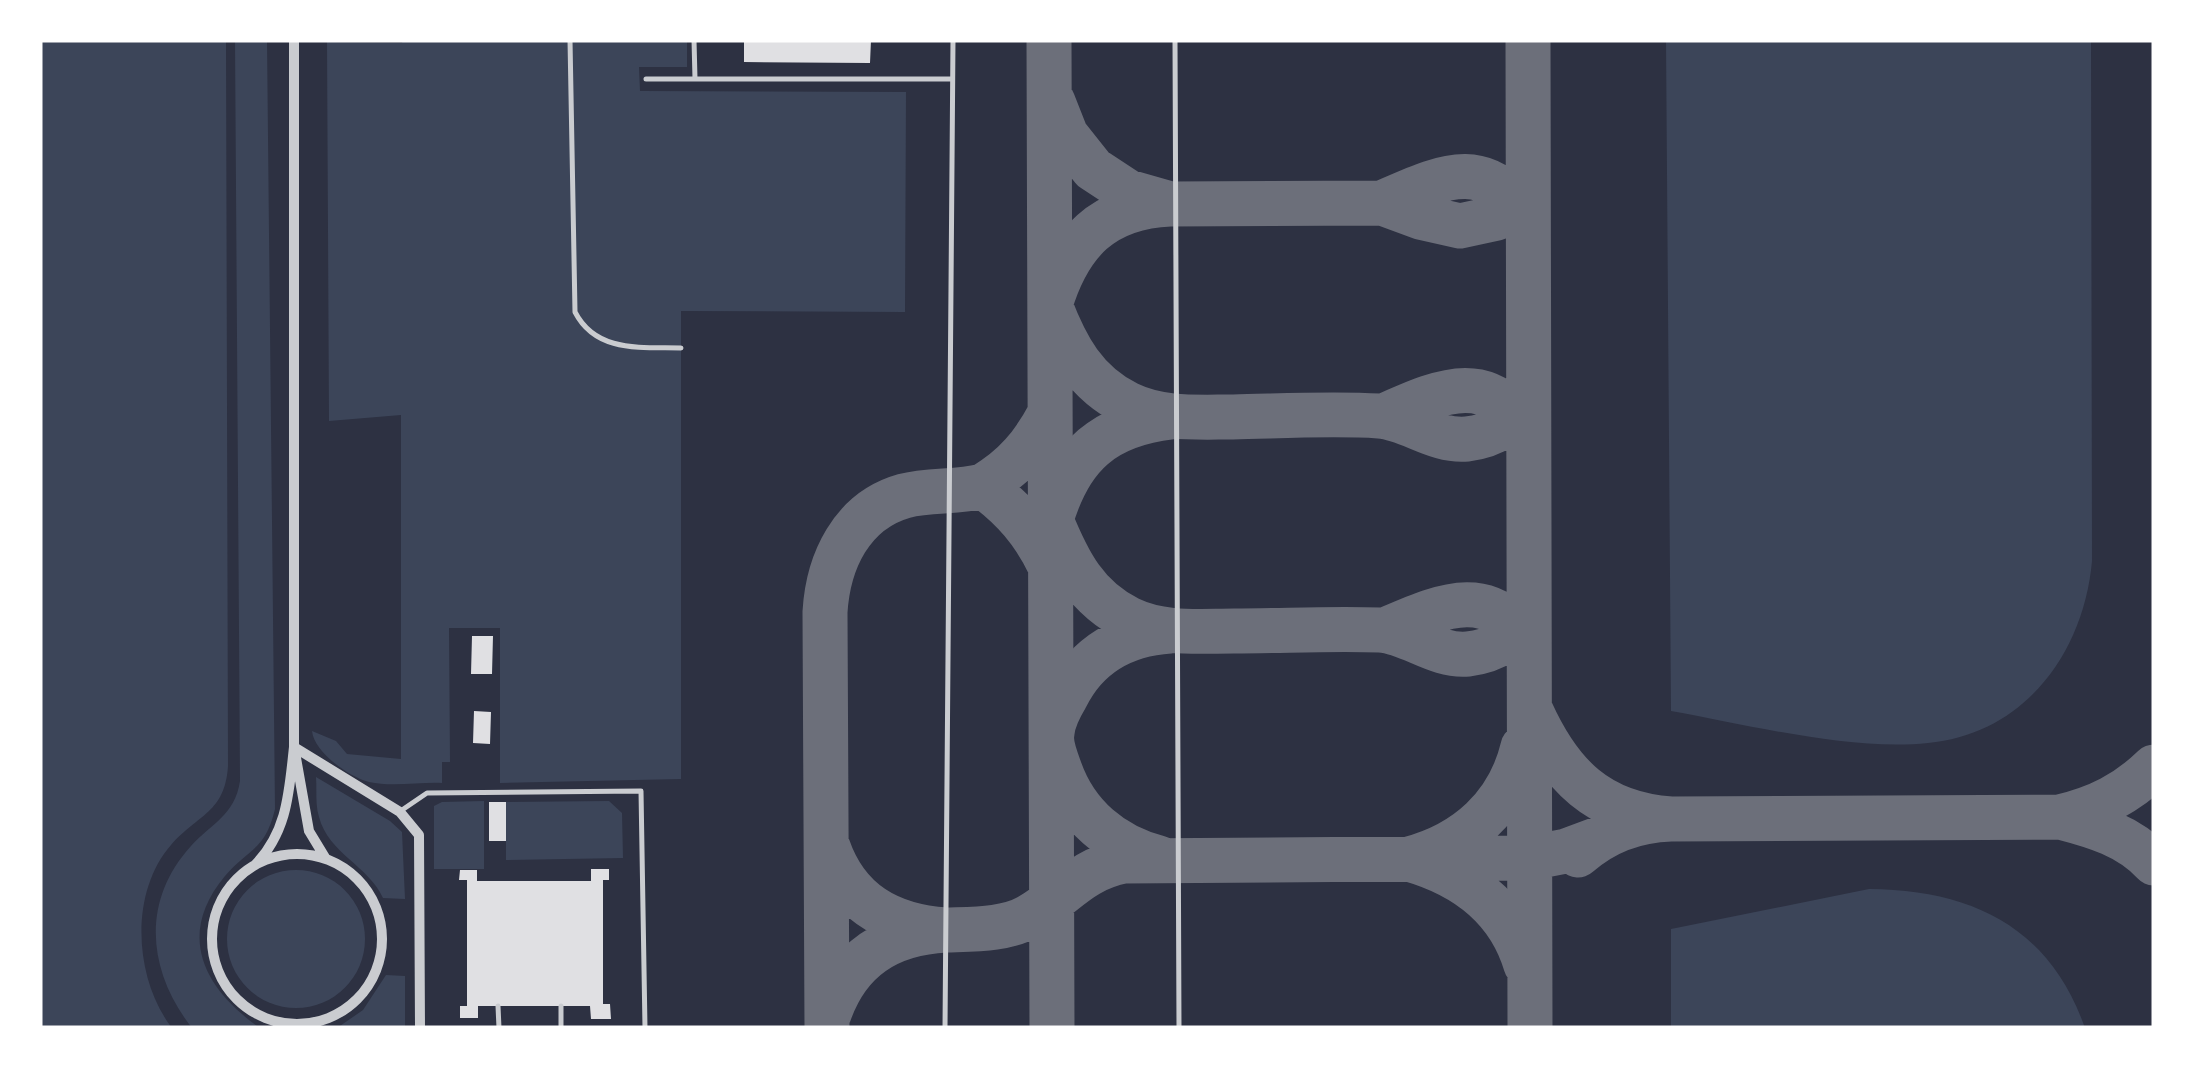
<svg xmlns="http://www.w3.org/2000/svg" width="2194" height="1068" font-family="'Roboto Condensed',sans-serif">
<rect width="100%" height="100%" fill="#2d3142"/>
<path fill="#3c4559" d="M40,40H226L228,766C225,813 198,814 171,845C129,893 134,979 172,1028H40Z
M235,40H267L275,809C265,851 249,848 225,876C175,936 205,990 260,1028H192C148,972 140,902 191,846C211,824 235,815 240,781Z
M403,40H687V67H639L640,91L906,92L905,312L681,311V779L500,783V628H449L450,762H442V783C420,782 391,787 369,782C349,777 314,752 312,731L336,741L347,754L401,759V415L329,421L327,42L402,43Z
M1666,40H2091L2092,561C2084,652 2025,734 1928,743C1850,751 1749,725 1671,711Z
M316,777L390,821L402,832L405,899L383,898C368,865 329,854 319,817C315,804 317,790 316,777Z
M484,801V869H434V806L442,802Z
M609,801L622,813L623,858L506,860V802Z
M227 939a69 69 0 1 1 138 0a69 69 0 1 1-138 0Z
M1869,889C1971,890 2049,926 2085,1028H1671V929Z
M386,975L405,976V1028H337L363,1010Z"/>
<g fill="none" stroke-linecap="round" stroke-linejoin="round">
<path stroke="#6c6f7a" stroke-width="45" d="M1049,40L1052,1028
M1528,40L1530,1028
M1053,102L1066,135L1093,169L1128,192L1170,204L1382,203L1420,217L1460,226L1497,218L1515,204L1528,184
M1382,203C1442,177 1486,153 1528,220
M1170,204C1103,207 1069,242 1050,305C1066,347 1085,383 1128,404C1161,420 1197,417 1233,417C1281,416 1331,413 1379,416C1409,418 1435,442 1467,439C1495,436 1513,422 1528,399
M1384,416C1441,391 1490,367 1528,434
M1171,417C1104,425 1070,455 1051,520C1068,562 1086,598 1129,619C1162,635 1199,631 1234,631C1283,631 1332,628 1380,630C1410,632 1436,657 1468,654C1496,651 1514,637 1529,614
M1050,566C1034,532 1013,508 983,486C1015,467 1033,445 1050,413
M1385,630C1441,606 1492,581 1529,647
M1531,711C1560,775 1598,814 1671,819C1637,820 1604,832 1578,855
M1523,747C1509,806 1466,844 1409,859C1465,875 1509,907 1526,965
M2154,767C2126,794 2098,808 2060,817C2095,826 2129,836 2154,863
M1671,819L2060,817
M828,847C847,902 889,926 946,930C888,933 848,959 829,1014
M1159,858C1112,846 1076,815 1060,770C1056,759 1050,744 1052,733C1053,721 1060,707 1066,697C1087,654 1124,634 1170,631
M946,930C973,929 1006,930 1030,916C1066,895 1079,870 1124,861L1530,858L1566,851L1601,838
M827,1028L825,612C828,562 851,511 904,496C930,489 957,493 983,486"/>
</g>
<path fill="#e0e0e3" d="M744,40H871L870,63L744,62Z
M472,636H493L492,674H471Z
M474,711L491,712L490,744L473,743Z
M489,802H506V841H489Z
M591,869H609V880H603V1004H610L611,1019H591L590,1006H478V1018H460V1006H467V880H459L460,870H477V881H591Z"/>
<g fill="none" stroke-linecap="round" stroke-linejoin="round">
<path stroke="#caccd0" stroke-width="5" d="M570,40L575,312C596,353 641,347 681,348
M694,40L695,79
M1175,40L1179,1028
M646,79H952
M402,810L427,793L641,791L645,1028
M498,1006L499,1028
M561,1006V1028
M945,1028L953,40"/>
<path stroke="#caccd0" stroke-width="10" d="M294,747L400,812L419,835L420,1028
M296,758L309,831L326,859
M212 939a85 85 0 1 1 170 0a85 85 0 1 1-170 0Z
M255,865C288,831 289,791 294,747V40"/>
</g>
<rect width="2194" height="1068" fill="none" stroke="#ffffff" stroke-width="85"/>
</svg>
